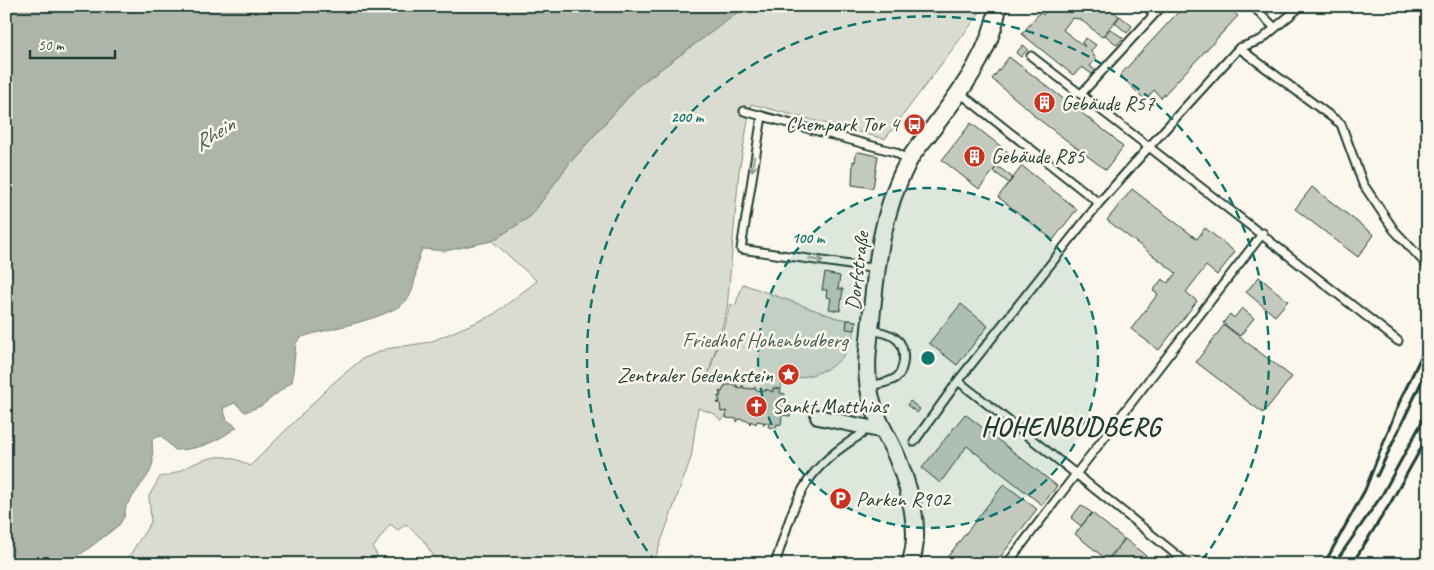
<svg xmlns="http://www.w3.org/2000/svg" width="1434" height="570" font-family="Caveat,sans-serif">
<rect width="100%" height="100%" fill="#fbf7ec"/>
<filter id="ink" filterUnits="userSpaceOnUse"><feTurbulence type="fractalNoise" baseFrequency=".02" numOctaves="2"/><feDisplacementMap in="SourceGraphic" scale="10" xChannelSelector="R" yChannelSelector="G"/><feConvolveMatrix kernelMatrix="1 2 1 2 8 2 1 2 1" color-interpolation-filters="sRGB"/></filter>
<g filter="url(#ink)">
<path fill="#dbdcd1" stroke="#7d8c82" d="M747,6H985L885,139L751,104L739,171L727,309L707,379L731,304L735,306L743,284L837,318L856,321C850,367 824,374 782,381L781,389L773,388V392L755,390V387L753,389L743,388V385L741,388L737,387L736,385L726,387L722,392L719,391L720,397H718L720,398L717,403H720L722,409L720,411H727L726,416L721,421L715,414L698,408L691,458L653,564H505L498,560L496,564H439L423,540L406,524L398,530L390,524L373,548L379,559L375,564H124L151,522L149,496L160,477C169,476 175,473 183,469C209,456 224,451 250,466L333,383L362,359L386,349L430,342L493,315L537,281L492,241L531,216L568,165L639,85Z"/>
<path fill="#adb4aa" stroke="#74847b" d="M6,6H747L639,85L568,165L531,216L492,241L445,251L422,249C414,265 418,282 409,297C395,319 328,328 302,337L296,343L292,382L261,406L245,412L235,403L223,408L227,420L237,427C218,441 199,450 175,450L161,436L152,439L153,462L150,472L126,506L124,517L119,525L84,552L62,564H10L6,560Z"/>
<path fill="#c4c9be" stroke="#1f3d34" d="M1050,6H1106L1119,16L1102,37L1080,19L1072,18L1063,30L1085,47L1082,42L1086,38L1096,45L1091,51L1096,59L1090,66L1096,71L1093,75L1082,67L1073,75L1022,34L1040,12L1043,15Z
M1184,6H1227L1238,16L1161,98L1154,90L1145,100L1120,75Z
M1120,16L1132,26L1127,33L1115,23Z
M1110,29L1123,38L1117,45L1105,35Z
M1023,45L1028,49L1021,57L1016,53Z
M1009,57L1113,137L1123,147L1106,170L1033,115L1034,114L992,79Z
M971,123L1008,152L979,189L942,160Z
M859,152L878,156L873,188L852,185L853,161L855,162L856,153Z
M997,166L1013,178L1009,183L993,171Z
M1022,166L1077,209L1053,240L998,197Z
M1312,187L1374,235L1358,257L1295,209Z
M1132,189L1197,239L1205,228L1235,252L1217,275L1206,266L1186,292L1197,301L1159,350L1131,329L1158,294L1153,291L1162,279L1168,283L1176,273L1107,220Z
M825,273L840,276L838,289H843L840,311L829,309L831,298L826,297L827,290H822Z
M1259,277L1288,301L1275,316L1246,292Z
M961,304L988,326L957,365L929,343Z
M1242,308L1254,318L1240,336L1223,323L1230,314L1234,318Z
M847,320L856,321L855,330L846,329Z
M1224,325L1292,377L1263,413L1196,362Z
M725,385H737V387L741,388L743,385V388L753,389L755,387V390L766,391V389L773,392V388L781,389L780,393L785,394L783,403L791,404L790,416L782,415L781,425L777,424L776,428L768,427L769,423L764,422V425L763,422L757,421L756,424L751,421L750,424L749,421L739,419L737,422V419L726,418L727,411L721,412L720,403H717L720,402L718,396L720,397L721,393L719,392H722Z
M910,401L920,409L917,413L907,405Z
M965,414L1057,486L1042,505L967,446L940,483L922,468Z
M1004,484L1037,509L995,564H942Z
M1081,505L1092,513L1081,526L1071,518Z
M1092,513L1124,539L1107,560L1075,534Z
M1125,539L1156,564H1106Z"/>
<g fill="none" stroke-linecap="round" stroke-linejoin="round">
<defs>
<path id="service" d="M1148,6L1153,15
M1275,28L1301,6
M1239,48L1341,124L1363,184L1394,230L1428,266
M1031,56L1149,147L1239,48L1261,40L1275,28L1253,6
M960,93L1099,203L1149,147L1398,341
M1081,94L1162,6
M744,111L895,152L908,160
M762,116L741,249L877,269
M1099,203L958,381L1076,474L1263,233
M869,386C878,384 888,383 896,378C900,375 902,369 903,364C907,339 892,333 870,330
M914,442L958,381
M775,564C796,500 800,471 862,434L864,427
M1007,564L1076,474L1188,564"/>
<path id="minor" d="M818,417L884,431"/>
<path id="tertiary" d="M910,564C922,533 910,490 898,460C891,442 879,425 873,405C867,387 866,369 868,349C875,285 877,220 908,162C914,150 925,139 933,128C960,92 991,53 998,6"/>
</defs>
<use href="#service" stroke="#1f3d34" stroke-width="11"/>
<use href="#minor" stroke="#1f3d34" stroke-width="18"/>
<use href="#tertiary" stroke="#1f3d34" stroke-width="20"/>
<use href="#service" stroke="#fbf7ec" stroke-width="7"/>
<use href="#minor" stroke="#fbf7ec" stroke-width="14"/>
<use href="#tertiary" stroke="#fbf7ec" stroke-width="16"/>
<path stroke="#1f3d34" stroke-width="3" d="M1377,476L1428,368
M1328,557L1365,490L1399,403L1428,342
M1334,564L1382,495L1428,411
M1352,564L1391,502L1428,436"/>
</g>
<defs><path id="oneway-shaft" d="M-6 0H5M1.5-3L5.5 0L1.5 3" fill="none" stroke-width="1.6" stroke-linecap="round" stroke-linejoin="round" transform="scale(1.25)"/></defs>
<g stroke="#8d9a90">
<use href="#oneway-shaft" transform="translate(753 164) rotate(98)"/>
<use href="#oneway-shaft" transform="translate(816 260) rotate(9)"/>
</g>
</g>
<circle cx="928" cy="358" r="170" fill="#0f766e" fill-opacity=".12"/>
<g fill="none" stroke="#0f766e" stroke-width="2.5" stroke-dasharray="9 6">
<circle cx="928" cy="358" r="170"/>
<path d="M656 563A341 341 0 1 1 1200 563"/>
</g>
<defs>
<symbol id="building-disc" viewBox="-11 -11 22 22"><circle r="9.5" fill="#c8321e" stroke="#fbf7ec"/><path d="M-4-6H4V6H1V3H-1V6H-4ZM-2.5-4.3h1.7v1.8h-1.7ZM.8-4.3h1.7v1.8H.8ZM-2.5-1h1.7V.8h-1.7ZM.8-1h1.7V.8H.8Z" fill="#fff"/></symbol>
<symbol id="bus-disc" viewBox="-11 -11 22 22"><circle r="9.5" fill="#c8321e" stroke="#fbf7ec"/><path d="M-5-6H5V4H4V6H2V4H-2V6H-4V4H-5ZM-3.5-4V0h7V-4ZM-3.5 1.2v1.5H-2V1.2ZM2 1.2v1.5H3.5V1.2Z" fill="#fff"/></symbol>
<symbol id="sight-disc" viewBox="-11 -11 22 22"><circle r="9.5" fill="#c8321e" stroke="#fbf7ec"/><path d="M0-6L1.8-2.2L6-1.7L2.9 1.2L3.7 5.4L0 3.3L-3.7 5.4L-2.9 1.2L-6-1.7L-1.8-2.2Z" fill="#fff"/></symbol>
<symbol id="church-disc" viewBox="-11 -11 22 22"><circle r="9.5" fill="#c8321e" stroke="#fbf7ec"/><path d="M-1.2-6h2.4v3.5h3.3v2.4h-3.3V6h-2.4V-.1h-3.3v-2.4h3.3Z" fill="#fff"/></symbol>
<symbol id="parking-disc" viewBox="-11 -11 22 22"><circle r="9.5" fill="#c8321e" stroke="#fbf7ec"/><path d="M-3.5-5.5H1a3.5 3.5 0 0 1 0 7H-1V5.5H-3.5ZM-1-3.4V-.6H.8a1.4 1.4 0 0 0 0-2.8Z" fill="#fff"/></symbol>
</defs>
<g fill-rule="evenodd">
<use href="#building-disc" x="1032" y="90" width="25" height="25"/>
<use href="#bus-disc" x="902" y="112" width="25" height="25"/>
<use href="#building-disc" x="962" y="144" width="25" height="25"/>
<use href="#sight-disc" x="776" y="362" width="25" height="25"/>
<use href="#church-disc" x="744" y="394" width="25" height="25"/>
<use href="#parking-disc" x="828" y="486" width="25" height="25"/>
</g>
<g text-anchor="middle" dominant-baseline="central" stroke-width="5" stroke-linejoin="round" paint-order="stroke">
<g font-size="21" fill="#1f3d34" stroke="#fbf7ec" text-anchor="start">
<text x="1061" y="103">Gebäude R57</text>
<text x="899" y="124" text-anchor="end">Chempark Tor 4</text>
<text x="991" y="156">Gebäude R85</text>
<text x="773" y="375" text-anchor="end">Zentraler Gedenkstein</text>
<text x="772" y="406">Sankt Matthias</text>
<text x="856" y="499">Parken R902</text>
</g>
<g font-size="21" fill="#1f3d34" stroke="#fbf7ec">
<text transform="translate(857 271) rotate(-83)">Dorfstraße</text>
</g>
<g font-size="21" fill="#455d53" stroke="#fbf7ec">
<text x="765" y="340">Friedhof Hohenbudberg</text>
</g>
<g font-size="22" font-style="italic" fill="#425b52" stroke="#fbf7ec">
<text transform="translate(214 134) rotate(-32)">Rhein</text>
</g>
<g font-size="26" font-weight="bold" letter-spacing="1" fill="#1f3d34" stroke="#fbf7ec">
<text x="1071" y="426">HOHENBUDBERG</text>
</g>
</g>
<circle cx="928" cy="358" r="8" fill="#0f766e" stroke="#fbf7ec" stroke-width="2.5"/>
<g font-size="15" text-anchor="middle" font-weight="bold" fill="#0f766e" stroke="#fbf7ec" stroke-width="5" stroke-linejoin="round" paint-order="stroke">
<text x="687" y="122">200 m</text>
<text x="808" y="243">100 m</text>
</g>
<rect width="1434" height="570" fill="none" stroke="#fbf7ec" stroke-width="25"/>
<rect x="12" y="12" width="1409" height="545" fill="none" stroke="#1f3d34" stroke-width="2" filter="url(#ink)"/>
<path d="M30 50v8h85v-8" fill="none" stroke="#1f3d34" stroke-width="2.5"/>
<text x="38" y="50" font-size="15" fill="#1f3d34" stroke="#fbf7ec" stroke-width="4" paint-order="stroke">50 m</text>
</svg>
